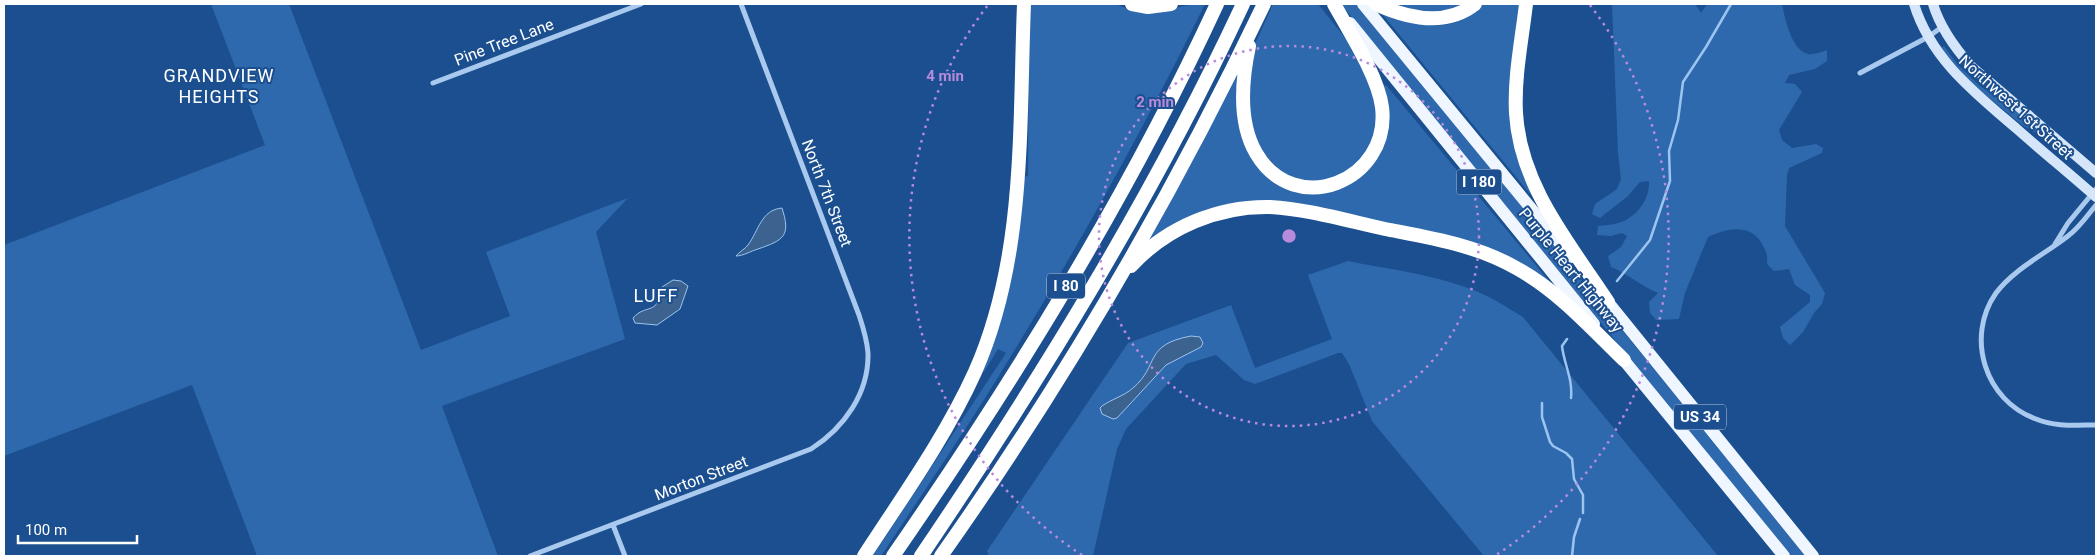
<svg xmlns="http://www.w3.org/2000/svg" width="2100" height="560" font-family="Roboto,sans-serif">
<rect width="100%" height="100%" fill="#1b4f8f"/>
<path fill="#2e69ad" d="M211,4H289L421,350L510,316L486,252L628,198L596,232L625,339L442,406L498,556H257L192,385L4,456V245L265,145Z
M1029,4H1116C1155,23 1168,4 1205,4C1146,124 1081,242 1011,356C970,424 925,490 881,556H873L1006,353L998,349L984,372L980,370L1023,177L1028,176Z
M1273,4H1318L1350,44L1351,50L1363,67L1378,108L1375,139L1355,169L1327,182L1297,180L1280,171L1259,148L1249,117L1250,66L1256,42Z
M1341,4H1357L1806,556H1791Z
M1374,4C1403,19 1434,35 1466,18C1472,14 1478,6 1485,4C1489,2 1517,4 1524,4L1513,92L1535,200Z
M1396,4H1468L1444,14L1425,13Z
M1612,4H1695L1701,13L1707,4H1782C1785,18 1791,50 1808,54C1813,55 1822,52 1827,50V61L1815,69L1789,75L1785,83L1795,84L1802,92L1779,130L1782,140L1792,148L1816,144L1823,148L1822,153L1789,168L1787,175L1785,226L1825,293L1822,304L1814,313L1803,332L1790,345L1783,338L1780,327L1810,302V295L1795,285L1789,269L1774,271L1767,264C1768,254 1766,251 1761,242C1748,223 1726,229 1708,237L1685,293L1679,319L1656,320L1650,313L1649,302L1658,293C1641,286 1628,274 1611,267L1608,256L1621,247L1627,236L1622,233L1611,236L1597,235L1598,226C1604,225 1612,225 1618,223C1636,218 1650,200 1649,181L1640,182L1628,196L1600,218L1592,214L1595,204L1617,189L1621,179L1618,153Z
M1944,46L1958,65L1980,86L2010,106L2047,137L2046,139L2022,125L1971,83L1941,48Z
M1238,70L1243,136L1289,188L1355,180L1388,117L1384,86L1386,85L1554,287L1496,255L1249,206L1146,246Z
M1348,261C1388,269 1430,274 1468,288C1488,295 1505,306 1523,317L1718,556H1484L1372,421L1349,364L1342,353H1338L1255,384L1244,380L1216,355L1186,364L1126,429L1117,449L1093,556H989L987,551L1128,343L1231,305L1255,368L1332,339L1308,275Z"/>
<path fill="#3c6290" stroke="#9cc4f0" d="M782,208C791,236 784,240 758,249C751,251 743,256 736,256C739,252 745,249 748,245C759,230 761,210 782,208Z
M673,280L681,281L688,286L680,309L657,325L635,323L633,318C646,303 658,317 662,287Z
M1191,336L1200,337L1203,343L1201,347L1166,365L1117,418L1113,419L1102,414L1100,408L1102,406C1112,399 1124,396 1133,388C1160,365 1143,345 1191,336Z"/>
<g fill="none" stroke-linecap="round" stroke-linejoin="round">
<path stroke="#9cc4f0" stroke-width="2.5" d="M1617,281L1650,240L1670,181L1669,151L1678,120L1683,82L1706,47L1731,4
M1567,339L1562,346C1564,364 1573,379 1571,398
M1542,403V417L1550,442L1553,446L1566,453L1572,459L1574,479L1583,495V513
M1572,556L1574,537L1580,519"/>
<path stroke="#a9c9ee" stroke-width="5" d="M1860,73L1928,37L1942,27
M433,83L641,4
M2096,205C2087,216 2079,228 2068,236C2045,254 2014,269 1996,293C1965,337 1985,401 2036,419C2055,427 2076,425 2096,425
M2055,244L2068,223L2096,189
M613,525L625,556
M530,556L811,449C844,428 869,393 868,353C867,340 863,327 859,315L741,4"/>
<path stroke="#d6e6fa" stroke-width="10" d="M1914,4C1931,59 1975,93 2017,129C2043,152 2070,174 2096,197
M1933,4C1940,27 1954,47 1971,66L2096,173"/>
<path stroke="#f0f6ff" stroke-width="12" d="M1363,4L1571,257
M1350,23L1594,324
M1603,296L1813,556
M1618,353L1784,556"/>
<path stroke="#fff" stroke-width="14" d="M1132,4L1148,7L1171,4
M1376,4C1407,18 1446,27 1475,4
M1526,4C1522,39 1514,77 1516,113C1520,186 1570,244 1608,302
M1249,46C1242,79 1238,122 1256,153C1295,220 1391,181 1382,107C1378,76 1349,31 1334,4
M1131,266C1167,227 1218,206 1270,207C1308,209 1348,221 1385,229C1431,238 1477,245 1518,269C1559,292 1590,327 1624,360
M864,556C903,496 945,438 975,372C1026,257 1019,127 1024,4
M893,556C1014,381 1128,197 1217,4
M921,556C1040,380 1153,197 1243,4
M941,556C1064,382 1172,197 1264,4"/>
</g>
<g fill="none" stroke="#b68bdc" stroke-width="2.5" stroke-dasharray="2.5 5">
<circle cx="1289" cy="236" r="190"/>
<path d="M1082 555A380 380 0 0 1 988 5M1590 5A380 380 0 0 1 1496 555"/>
</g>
<g text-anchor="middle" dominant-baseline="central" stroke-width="4" stroke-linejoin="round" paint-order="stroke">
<g fill="#1b4f8f" stroke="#bbcadd" stroke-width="1">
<rect x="1456.5" y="169.5" width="45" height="25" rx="4"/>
<rect x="1047" y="273.5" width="38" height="25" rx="4"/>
<rect x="1674" y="404.5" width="52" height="25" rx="4"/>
</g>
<g font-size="15" font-weight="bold" fill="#fff">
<text x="1479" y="182">I 180</text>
<text x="1066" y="286">I 80</text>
<text x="1700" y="417">US 34</text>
</g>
<g font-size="16" fill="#fff" stroke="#1b4f8f">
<text transform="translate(504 42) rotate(-21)">Pine Tree Lane</text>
<text transform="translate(2016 107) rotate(42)">Northwest 1st Street</text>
<text transform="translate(827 193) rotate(69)">North 7th Street</text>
<text transform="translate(1571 270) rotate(51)">Purple Heart Highway</text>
<text transform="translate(701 478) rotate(-21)">Morton Street</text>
</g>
<g font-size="18" letter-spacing="1" fill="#fff" stroke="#1b4f8f">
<text x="219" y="75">GRANDVIEW<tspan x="219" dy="21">HEIGHTS</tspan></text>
<text x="656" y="295">LUFF</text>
</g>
</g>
<circle cx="1289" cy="236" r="8" fill="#b68bdc" stroke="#1b4f8f" stroke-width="2.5"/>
<g font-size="15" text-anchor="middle" font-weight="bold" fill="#b68bdc" stroke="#1b4f8f" stroke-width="4" stroke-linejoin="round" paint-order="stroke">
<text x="945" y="81">4 min</text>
<text x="1155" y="107">2 min</text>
</g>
<rect width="2100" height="560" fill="none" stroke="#ffffff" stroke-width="10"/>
<path d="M18 535v8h119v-8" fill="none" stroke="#ffffff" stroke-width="2.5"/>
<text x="25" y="535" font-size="15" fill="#ffffff" stroke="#1b4f8f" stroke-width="4" paint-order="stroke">100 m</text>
</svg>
